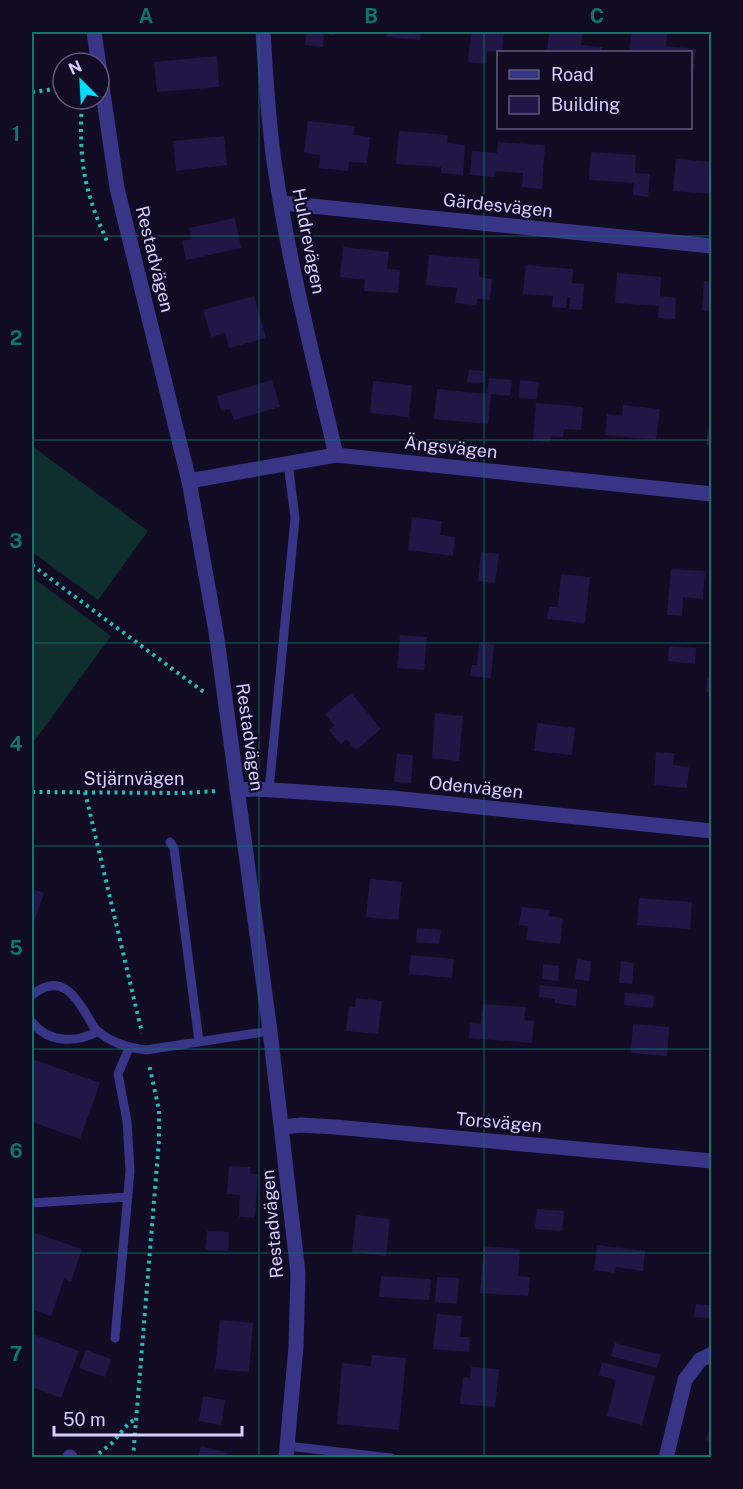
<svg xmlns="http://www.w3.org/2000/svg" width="743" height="1489" font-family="'Public Sans',sans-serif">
<rect width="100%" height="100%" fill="#110c24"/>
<path fill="#0f2e2e" d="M32,446L148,531L98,600L32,552Z
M32,577L111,636L32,744Z"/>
<path fill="#211746" d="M306,32H334V35L324,34L323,47L305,45Z
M388,32H421L420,40L387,37Z
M471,32H504L502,52L487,51L486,64L468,62Z
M549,32H583L581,45L602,47V52H547Z
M631,32H667L666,46L696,49L692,85H690V52H629Z
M217,56L219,87L157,92L154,62Z
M308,121L355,126L353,135L370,137L367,163L349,162L348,171L319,168L320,155L304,153Z
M399,131L448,135L447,143L465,145L463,175L441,173V167L396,164Z
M224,136L227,165L176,171L173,141Z
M498,142L545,145L542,189L522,187L523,173L496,171L495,177L470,175L472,151L497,153Z
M591,152L636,155L635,173L650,174L648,197L633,195L634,183L589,180Z
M676,159L712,162V194L673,191Z
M235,218L241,248L186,260L182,241L191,239L189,228Z
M343,247L389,252L387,269L400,270L398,293L364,291L365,280L340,277Z
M429,255L480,259L479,277L492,279L490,300L477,299L476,305L455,303L457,288L426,285Z
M526,265L573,269L572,283L584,284L582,310L569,309L570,297H567L566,308L552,307L553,296L523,294Z
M617,273L661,277L660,296L676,298L675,319L658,318L659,306L615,303Z
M704,281L712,282V311L702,310Z
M254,296L266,338L229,348L225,333L211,337L203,310Z
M469,370L485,371L484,383L467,382Z
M489,378L512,380L510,396L491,394L488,424L434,419L437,389L487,394Z
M272,380L280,407L234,420L230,409L221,411L217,396Z
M520,380L539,382L537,399L519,398Z
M373,381L412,385L409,417L370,413Z
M536,403L583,407L581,430L564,429L563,437L551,436L550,442L533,441Z
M623,405L660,409L656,440L605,435L607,414L622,416Z
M710,416H712V445H706Z
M412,517L442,521L440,535L455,537L453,556L408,550Z
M481,552L499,554L495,583L478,581Z
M671,569L705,571L703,599L683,597L682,616L667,615Z
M561,574L590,577L585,623L547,619L549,607H558Z
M400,635L427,637L424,670L397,668Z
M479,643L494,645L491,678L470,676L472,665H477Z
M669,646L696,648L695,664L668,661Z
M707,677H712V693L706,692Z
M351,693L381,729L356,750L346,739L341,744L329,730L334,725L325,714Z
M435,713L463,716L459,761L432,758Z
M537,723L575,728L572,755L534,751Z
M656,752L674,753L673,765L689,767L687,788L654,785Z
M397,754L413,755L411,783L394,782Z
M370,879L402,882L398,920L366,917Z
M32,889L44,893L32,928Z
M639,898L692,902L690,929L637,925Z
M522,907L549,910L548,916L563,918L560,944L526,940L528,926L519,925Z
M417,928L441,930L439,944L416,942Z
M411,955L454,959L452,978L409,974Z
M577,959L591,961L589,981L575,979Z
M621,961L634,963L632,984L619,983Z
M543,964L559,966L558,981L542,979Z
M540,985L577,989L576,1006L555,1003V999L539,997Z
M625,993L654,995L653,1008L624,1005Z
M356,998L382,1001L378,1034L346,1031L349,1006L355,1007Z
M483,1004L526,1007L524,1020L534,1021L532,1043L469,1038L470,1023L481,1024Z
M633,1024L669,1027L667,1056L631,1053Z
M32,1059L100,1083L80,1139L32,1122Z
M229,1166L251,1167L250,1174H258L255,1218L239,1217L240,1195L227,1194Z
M537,1209L564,1211L562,1231L535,1229Z
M356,1215L390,1219L386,1256L352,1252Z
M207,1231L229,1232L228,1251L205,1250Z
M32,1232L82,1249L71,1282L64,1279L51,1316L32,1309Z
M597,1245L645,1251L643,1271L616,1267L615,1273L594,1270Z
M484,1246L520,1249L518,1276L530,1277L528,1296L480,1293Z
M381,1276L431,1279L429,1300L379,1297Z
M437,1277L459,1278L457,1304L435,1302Z
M696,1304L712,1305V1318L694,1317Z
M437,1314L462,1316L460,1337H470L469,1352L433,1349Z
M220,1320L253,1323L249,1372L215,1369Z
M32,1334L79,1351L61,1398L32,1387Z
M615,1343L661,1355L657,1368L611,1356Z
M86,1350L111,1359L105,1377L79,1368Z
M372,1355L406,1358L399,1430L337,1424L342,1363L371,1366Z
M602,1362L655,1376L642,1425L607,1416L616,1380L599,1375Z
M471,1367L499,1369L495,1407L460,1404L463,1377L470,1378Z
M203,1396L225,1400L221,1425L199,1421Z
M712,1421V1442L706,1440Z
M201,1446L228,1453L227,1458H198Z"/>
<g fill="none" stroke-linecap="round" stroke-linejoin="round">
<path stroke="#25bdb7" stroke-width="4" stroke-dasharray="3 4.5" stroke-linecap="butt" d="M32,92L63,88
M82,99C80,132 80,168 91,200C95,215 102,229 108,244
M32,565L205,693
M32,792L183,793L218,791
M85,792L142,1033
M93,1458L112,1443L129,1423L136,1419
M133,1458L159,1140V1110L149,1064"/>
<path stroke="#383486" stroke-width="9" d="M269,790L295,518L288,463
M170,842L174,848L199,1041
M32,995C59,973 74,993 88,1017C91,1022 94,1029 99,1032C112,1043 130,1048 146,1050L270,1031
M32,1022C48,1043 75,1043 97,1032
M32,1203L128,1197
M115,1338L130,1171L127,1121L118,1074L129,1048
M287,1446L391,1458"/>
<path stroke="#383486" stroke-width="15" d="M263,32C266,77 268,123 275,168C289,265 314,360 336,455
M281,203L712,246
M189,481L336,455L712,494
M237,790L256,789L393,798L712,831
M282,1127L301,1125L335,1127L712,1161
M70,1457V1458
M666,1458L685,1380L700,1360L712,1354"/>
<path stroke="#383486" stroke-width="15" d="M94,32L117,188L189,481L216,632L270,1031L298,1273L296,1347L286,1458"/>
</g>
<path fill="none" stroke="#0f766e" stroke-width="1.5" stroke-opacity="0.55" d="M259,32V1458M484,32V1458M32,236H712M32,440H712M32,643H712M32,846H712M32,1049H712M32,1253H712"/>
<g text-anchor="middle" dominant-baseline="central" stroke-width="4.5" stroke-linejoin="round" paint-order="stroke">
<g font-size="18" fill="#d5cfff" stroke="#110c24">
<text transform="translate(498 205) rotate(6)">Gärdesvägen</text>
<text transform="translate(309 241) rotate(79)">Huldrevägen</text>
<text transform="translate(155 259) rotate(76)">Restadvägen</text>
<text transform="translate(451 447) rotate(6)">Ängsvägen</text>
<text transform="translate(250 737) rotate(82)">Restadvägen</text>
<text x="134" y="778">Stjärnvägen</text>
<text transform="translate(476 787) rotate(6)">Odenvägen</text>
<text transform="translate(499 1122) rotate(5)">Torsvägen</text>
<text transform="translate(272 1224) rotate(-95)">Restadvägen</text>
</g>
</g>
<rect width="743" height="1489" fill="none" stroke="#110c24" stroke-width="66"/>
<rect x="497" y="51" width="195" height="78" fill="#110c24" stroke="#5f5a7c" stroke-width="1.5"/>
<rect x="509" y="70" width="30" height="9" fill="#383486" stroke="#5f5a7c" stroke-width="1.5"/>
<text x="551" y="81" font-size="18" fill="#d5cfff">Road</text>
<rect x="509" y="96" width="30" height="18" fill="#211746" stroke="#5f5a7c" stroke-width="1.5"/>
<text x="551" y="111" font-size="18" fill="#d5cfff">Building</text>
<g transform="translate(81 81) rotate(336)"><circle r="28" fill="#110c24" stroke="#5f5a7c" stroke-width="1.5"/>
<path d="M0-4.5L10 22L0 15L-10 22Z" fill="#00dcfa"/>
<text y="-9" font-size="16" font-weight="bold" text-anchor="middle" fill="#d5cfff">N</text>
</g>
<path d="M54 1426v9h188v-9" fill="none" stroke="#d5cfff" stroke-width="3"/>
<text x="63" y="1426" font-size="18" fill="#d5cfff" stroke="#110c24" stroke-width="4.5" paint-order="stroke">50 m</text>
<rect x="33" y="33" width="677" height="1423" fill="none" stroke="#0f766e" stroke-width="2"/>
<g font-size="20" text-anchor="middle" font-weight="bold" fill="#0f766e">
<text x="146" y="23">A</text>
<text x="371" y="23">B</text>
<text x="597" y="23">C</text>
<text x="16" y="141">1</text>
<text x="16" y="345">2</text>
<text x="16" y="548">3</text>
<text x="16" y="751">4</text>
<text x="16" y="955">5</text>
<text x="16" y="1158">6</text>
<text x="16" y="1361">7</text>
</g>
</svg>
